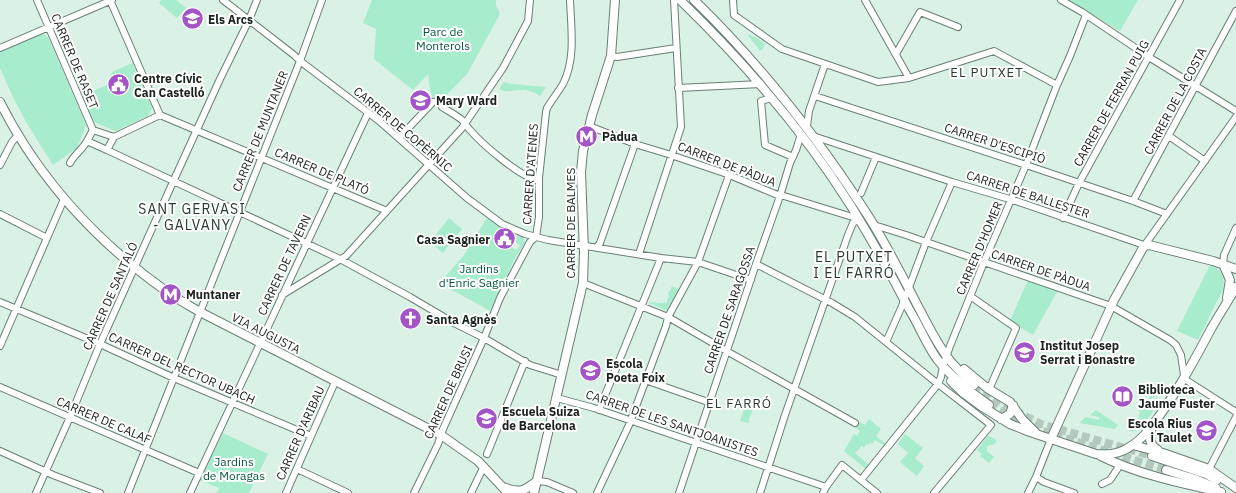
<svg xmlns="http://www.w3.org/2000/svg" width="1236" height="493" font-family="'IBM Plex Sans',sans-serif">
<rect width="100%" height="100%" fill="#daf1e5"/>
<path fill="#a7eccc" d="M161,0H176L186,8L177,18L159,3Z
M372,0H496V5L500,14L467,74L439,103C428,95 430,86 428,74L413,90L374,59L376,29L363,23Z
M1068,0H1138L1120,31Z
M43,34L48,37L86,125L77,148L53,165L26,122L11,93L0,68V52Z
M747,34L757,38L765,44L763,49L760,51Z
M132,63L152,108L148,116L115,131L94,122L82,96L107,85L112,72Z
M504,82L512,84L546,87L540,96C522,83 510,96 499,89Z
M449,218L462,229L443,253L430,242Z
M487,218L511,232L509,236L501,230L500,232L498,231L493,241L510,249L511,247L516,250L520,246L515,241L518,235L523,237L525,243L516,256L490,311L440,283L464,255Z
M1210,265C1222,270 1225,276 1223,289L1198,340L1177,331Z
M1028,280L1058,290L1033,335L1010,321Z
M672,286L680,290L668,311L649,303L650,302L662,303L667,302V299L669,298L668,292L670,291Z
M1158,381L1165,383L1160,393L1148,401L1152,387Z
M1156,397L1158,401L1156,403L1151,415L1136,431H1128L1137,422L1140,413L1138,409Z
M745,406L753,409L748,423L740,421Z
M1096,410L1118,425L1115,429L1079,423L1086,417L1099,420V417L1090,415Z
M869,419L881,429L876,436L886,444L885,446L875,440L872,444L870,443L868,445L867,444L864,448L862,446L855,453L869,465L866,469L844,451L854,434L857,436L860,431L856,428L860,422L865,425Z
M223,433L268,454L249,493H217L219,488L200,480Z
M905,434L923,448L915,458L924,466L917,476L900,462L908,453L898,444Z
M988,436H990L997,441L993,445H989L987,447V451L994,457L989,463L980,456L982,454L977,450Z"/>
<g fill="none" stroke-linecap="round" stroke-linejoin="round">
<path stroke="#b4c8bd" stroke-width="8" stroke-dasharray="8 4" stroke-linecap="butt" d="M974,385L1008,407L1041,424L1152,456
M989,405L1036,429L1166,470"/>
<defs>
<path id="minor" d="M37,0L93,130
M110,0L160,115
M223,0L294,55L300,61L378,120L467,198L502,224L525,234L548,240L661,258L698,262L751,280
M733,0L734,15L782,49L878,82L909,78L994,51L1057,85
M865,0L909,78
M1061,0L1082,12L1152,59L1236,111
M0,48L112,0
M896,54L920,12L958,27
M611,56L617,57L676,48
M678,88L761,84
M815,96L1026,165L1133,201L1167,214
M772,98L761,101L765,145L793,157
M442,107C448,111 456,115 462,120C465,123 467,127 470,130C482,144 521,178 538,180
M160,115L387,211
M589,126L635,144L668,154L727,174L780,196H784L859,219
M807,126L809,111L825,64
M93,130L87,141L107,150L114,137
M93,130L114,137
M813,136L952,182L1013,200L1141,244L1144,246L1236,117
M1169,136L1205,161
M114,137L160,115
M399,138L433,102
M107,150L340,259L410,297L454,323L484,338L530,365L562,375
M70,163C74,155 82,150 87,141
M0,165L12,142L18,135
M861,193L876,157
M1133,201L1236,11
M0,214L47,238
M1063,218L1079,183L1180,0
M874,225L906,235L1111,306L1170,340L1176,345L1181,355L1184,375L1186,380L1236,412
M597,247L600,243L635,144
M639,254L681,127L674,0
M756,264L832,303L855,317L938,384L991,425L934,493
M1223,264L1224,255L1236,228
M583,283L668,317L730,353L855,423
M282,295L346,256L462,128L503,68L528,21L530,0
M970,296L1016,328L991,385L987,388
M0,302L100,344L174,378L311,436
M886,342L902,306L926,242L952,182
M0,346L64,199
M648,381L708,402
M0,387L199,473
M557,398L594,408L826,487
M599,410L661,258
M0,451L53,475L100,493
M487,454L525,361
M297,469L348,493
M1209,469L1236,417
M1036,477L1044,482L1074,493
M861,480L938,384L941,377L943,366L950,346L984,262L1026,165L1057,85L1070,56L1086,15
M537,481L547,482L573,493
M1102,484L1110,480L1118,468
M36,493L70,417L100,344L173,182L220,79L249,20L257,0
M128,493L300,61L322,0
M190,493L368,113
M286,493L335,382
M414,493L438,444L443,429L484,338L500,298L530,242L536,237L539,217V178L546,112L547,108C552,100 558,92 563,84C576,59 571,27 570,0
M471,493L484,466
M597,493L629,425L666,326L668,317L698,262L729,175
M679,493L756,264L780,196L790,163L796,150L801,134
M760,493L785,415L848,235L853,223L859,219
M823,493L826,487L842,465L877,493
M1028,493L1036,477L1051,439"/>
<path id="major" d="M680,0C745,63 803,130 851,206C872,240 891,274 909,309C919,325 926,344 937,359C951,377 970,392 989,405
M694,0C760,64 815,134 865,211C886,243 903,278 921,312C930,329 939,348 952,363C959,371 966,378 974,385
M0,102C38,178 97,242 166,291C177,299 188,305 200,312L441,435L478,461L508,493
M1223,264L1230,280L1227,298
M964,369L987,388L1010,402L1022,419L1035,432
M951,381L962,392L981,406L1010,424L1030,432L1096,454C1109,455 1120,454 1131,446C1143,439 1152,426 1160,415C1180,387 1195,359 1211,329C1219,315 1228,301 1236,287
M1001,419L1010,414L1013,405
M1152,426C1149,437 1148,444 1158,450
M1051,439L1114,300L1144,246L1149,245L1213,261L1236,269
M1133,445L1163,453L1209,469L1236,488
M1099,455C1133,473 1183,484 1221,492
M1152,456L1206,474L1217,480
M1166,470L1195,479L1216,488
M503,487C520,493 523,492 537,481
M534,493L583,283L584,252L581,172L583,151L592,115L611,56L615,0"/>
</defs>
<use href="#minor" stroke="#6a7f75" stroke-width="8"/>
<use href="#major" stroke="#6a7f75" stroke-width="10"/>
<use href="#minor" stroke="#fff" stroke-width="6"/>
<use href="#major" stroke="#fff" stroke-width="8"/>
</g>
<defs>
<symbol id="school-disc" viewBox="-11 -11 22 22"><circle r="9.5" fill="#a355c7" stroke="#fff"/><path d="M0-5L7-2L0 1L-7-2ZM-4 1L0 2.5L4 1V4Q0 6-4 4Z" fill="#fff"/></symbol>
<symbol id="civic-disc" viewBox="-11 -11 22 22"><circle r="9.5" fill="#a355c7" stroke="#fff"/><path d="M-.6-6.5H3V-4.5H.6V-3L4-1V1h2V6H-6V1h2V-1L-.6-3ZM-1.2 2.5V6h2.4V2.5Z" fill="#fff"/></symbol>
<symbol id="metro-disc" viewBox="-11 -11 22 22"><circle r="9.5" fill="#a355c7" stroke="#fff"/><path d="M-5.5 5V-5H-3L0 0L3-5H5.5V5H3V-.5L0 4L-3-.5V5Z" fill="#fff"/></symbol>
<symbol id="church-disc" viewBox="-11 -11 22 22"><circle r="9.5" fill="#a355c7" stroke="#fff"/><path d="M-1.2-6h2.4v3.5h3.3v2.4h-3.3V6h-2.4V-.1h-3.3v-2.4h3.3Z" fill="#fff"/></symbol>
<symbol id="library-disc" viewBox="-11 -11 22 22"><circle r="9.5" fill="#a355c7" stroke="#fff"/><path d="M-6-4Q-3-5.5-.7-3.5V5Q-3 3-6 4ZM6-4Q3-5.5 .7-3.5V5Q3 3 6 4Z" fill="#fff"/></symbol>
</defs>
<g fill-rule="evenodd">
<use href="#school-disc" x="180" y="6" width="25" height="25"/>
<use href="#civic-disc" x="106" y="72" width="25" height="25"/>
<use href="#school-disc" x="408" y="88" width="25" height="25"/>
<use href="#metro-disc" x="574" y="124" width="25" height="25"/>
<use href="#civic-disc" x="492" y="226" width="25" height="25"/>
<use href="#metro-disc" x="158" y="282" width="25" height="25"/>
<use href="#church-disc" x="398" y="306" width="25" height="25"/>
<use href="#school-disc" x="1012" y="340" width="25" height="25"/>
<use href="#school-disc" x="578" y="358" width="25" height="25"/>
<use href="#library-disc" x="1110" y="384" width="25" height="25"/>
<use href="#school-disc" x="474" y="406" width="25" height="25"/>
<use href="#school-disc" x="1194" y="418" width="25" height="25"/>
</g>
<g text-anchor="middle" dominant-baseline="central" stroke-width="4" stroke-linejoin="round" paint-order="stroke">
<g font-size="12" font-weight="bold" fill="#1a221e" stroke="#fff" text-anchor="start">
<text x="208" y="19">Els Arcs</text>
<text x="134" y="78">Centre Cívic<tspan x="134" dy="14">Can Castelló</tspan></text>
<text x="436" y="100">Mary Ward</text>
<text x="602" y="136">Pàdua</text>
<text x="490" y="239" text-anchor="end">Casa Sagnier</text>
<text x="186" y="294">Muntaner</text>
<text x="426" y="319">Santa Agnès</text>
<text x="1040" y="345">Institut Josep<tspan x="1040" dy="14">Serrat i Bonastre</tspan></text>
<text x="606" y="363">Escola<tspan x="606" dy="14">Poeta Foix</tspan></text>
<text x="1138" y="389">Biblioteca<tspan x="1138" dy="14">Jaume Fuster</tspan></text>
<text x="502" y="411">Escuela Suiza<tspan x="502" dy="14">de Barcelona</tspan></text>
<text x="1192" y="423" text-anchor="end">Escola Rius<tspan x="1192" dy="14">i Taulet</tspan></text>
</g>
<g font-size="12" fill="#03573c" stroke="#fff">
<text x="443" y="31">Parc de<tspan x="443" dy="14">Monterols</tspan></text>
<text x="479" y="268">Jardins<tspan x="479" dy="14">d'Enric Sagnier</tspan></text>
<text x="234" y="461">Jardins<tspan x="234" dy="14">de Moragas</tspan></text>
</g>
<g font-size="12" fill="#1a221e" stroke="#fff">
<text transform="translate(75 61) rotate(67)">CARRER DE RASET</text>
<text transform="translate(1175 101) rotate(-62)">CARRER DE LA COSTA</text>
<text transform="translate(1111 103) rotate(-61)">CARRER DE FERRAN PUIG</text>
<text transform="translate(403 129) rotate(40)">CARRER DE COPÈRNIC</text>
<text transform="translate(260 131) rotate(-68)">CARRER DE MUNTANER</text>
<text transform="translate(995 143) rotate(18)">CARRER D'ESCIPIÓ</text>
<text transform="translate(727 164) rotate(21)">CARRER DE PÀDUA</text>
<text transform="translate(322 171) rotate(23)">CARRER DE PLATÓ</text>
<text transform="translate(530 174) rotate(-86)">CARRER D'ATENES</text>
<text transform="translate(1028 194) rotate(18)">CARRER DE BALLESTER</text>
<text transform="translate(570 223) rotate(-90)">CARRER DE BALMES</text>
<text transform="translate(979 248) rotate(-67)">CARRER D'HOMER</text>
<text transform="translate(284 265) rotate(-65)">CARRER DE TAVERN</text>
<text transform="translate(1041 270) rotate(19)">CARRER DE PÀDUA</text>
<text transform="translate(110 296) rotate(-66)">CARRER DE SANTALÓ</text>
<text transform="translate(729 310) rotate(-71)">CARRER DE SARAGOSSA</text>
<text transform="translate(266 333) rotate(27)">VIA AUGUSTA</text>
<text transform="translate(182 368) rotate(24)">CARRER DEL RECTOR UBACH</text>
<text transform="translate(448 392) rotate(-66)">CARRER DE BRUSI</text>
<text transform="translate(104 420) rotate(23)">CARRER DE CALAF</text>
<text transform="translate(672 423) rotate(19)">CARRER DE LES SANTJOANISTES</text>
<text transform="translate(300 433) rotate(-66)">CARRER D'ARIBAU</text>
</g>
<g font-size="13" letter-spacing="1" fill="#283b32" stroke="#fff">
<text x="987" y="72">EL PUTXET</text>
<text x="739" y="403">EL FARRÓ</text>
</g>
<g font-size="14" letter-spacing="1" fill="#283b32" stroke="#fff">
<text x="192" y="209">SANT GERVASI<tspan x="192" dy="16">- GALVANY</tspan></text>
<text x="854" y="257">EL PUTXET<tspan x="854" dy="16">I EL FARRÓ</tspan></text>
</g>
</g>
</svg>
